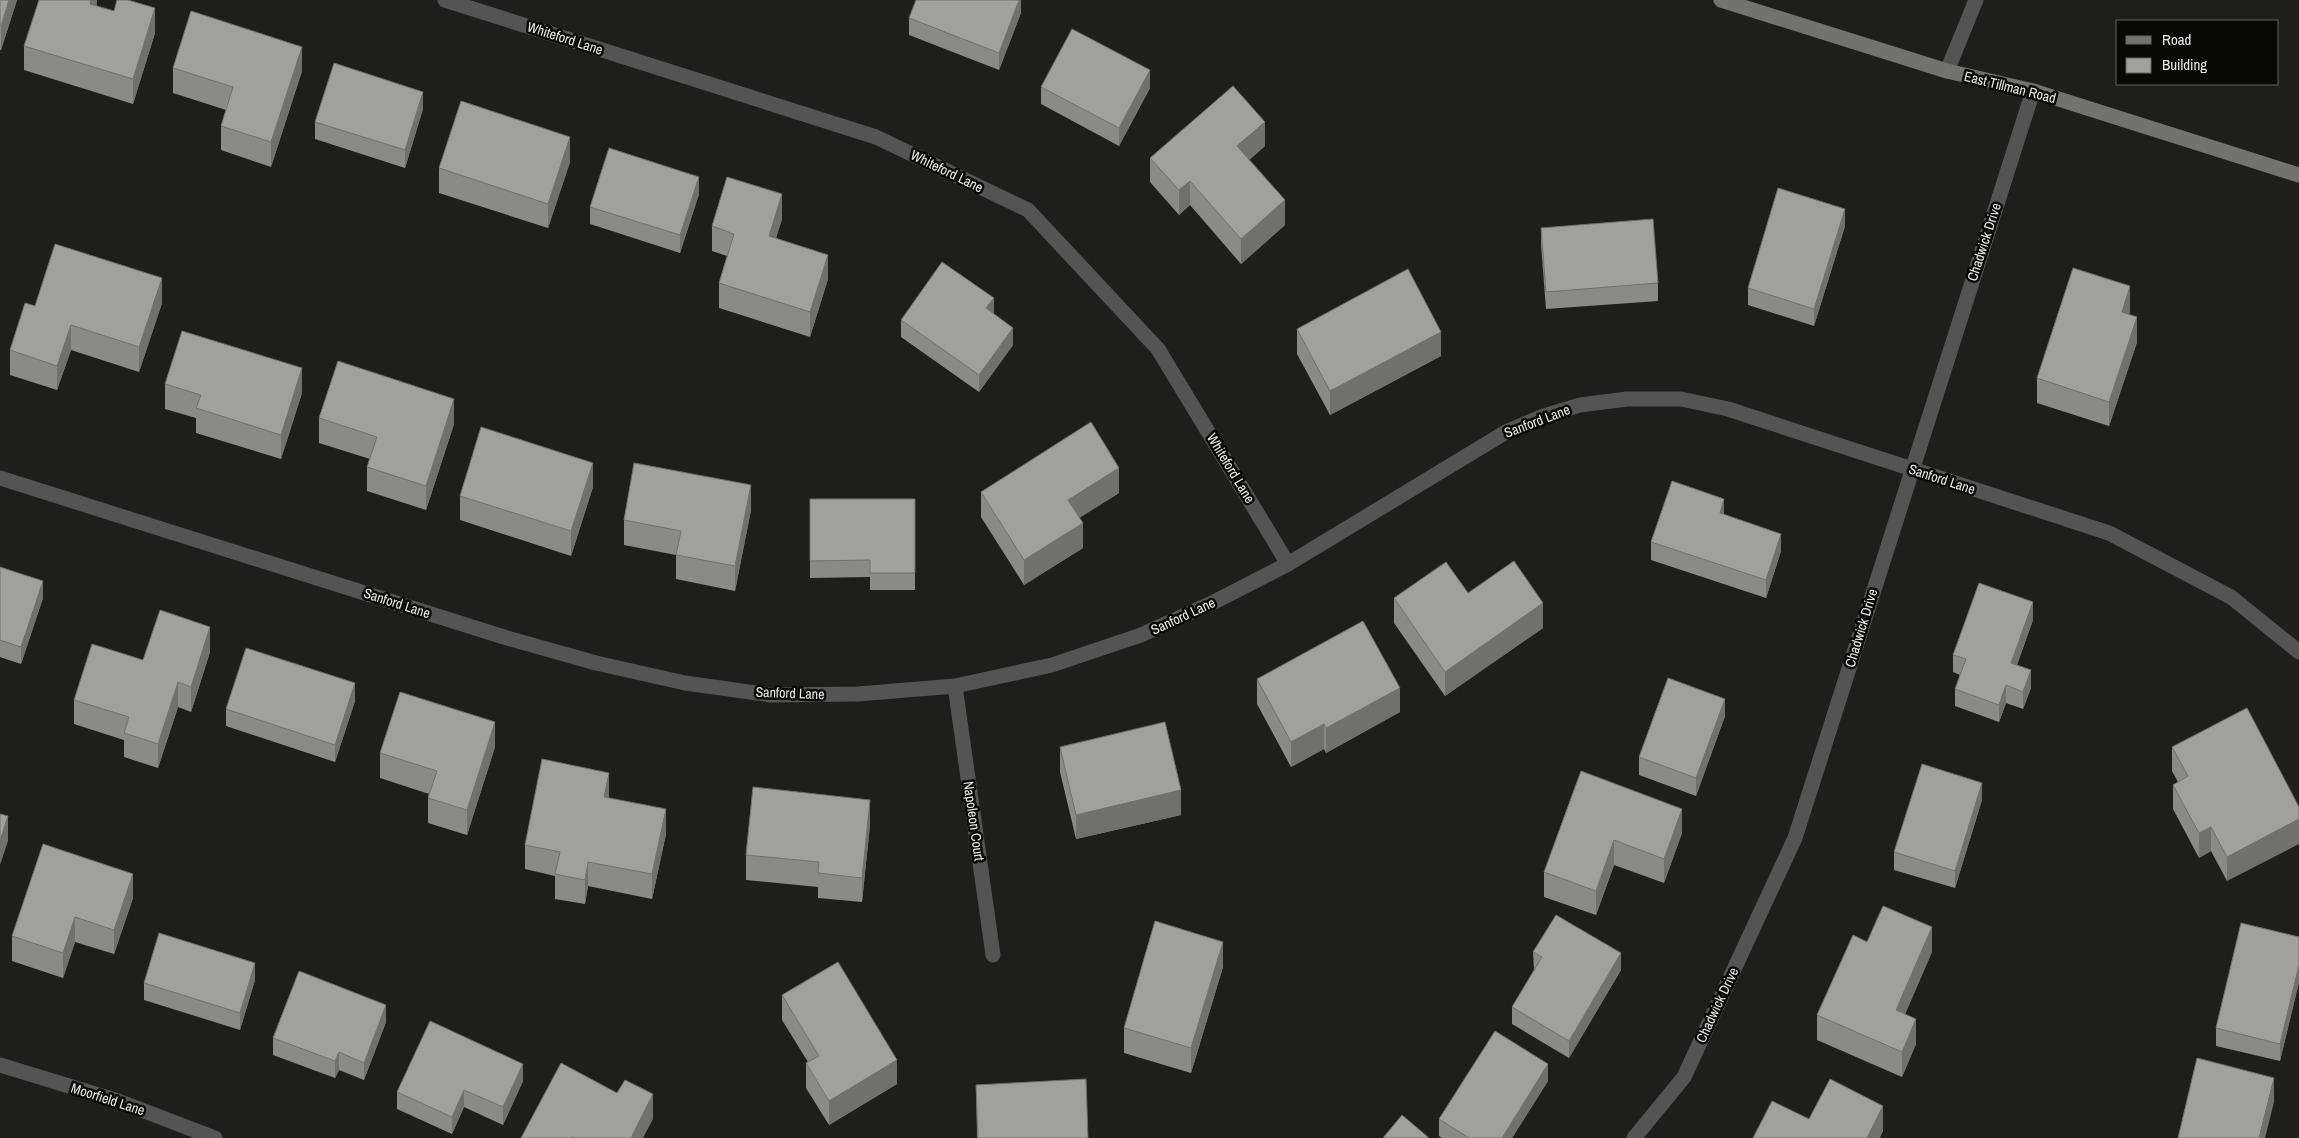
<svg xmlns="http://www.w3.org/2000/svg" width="2299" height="1138" font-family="'Archivo Narrow',sans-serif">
<rect width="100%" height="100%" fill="#1e1e1c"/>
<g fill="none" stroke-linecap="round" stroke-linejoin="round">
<path stroke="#535453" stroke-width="15" d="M1947,71L1976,0"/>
<path stroke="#535453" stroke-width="15" d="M445,0L876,137L1028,210L1158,349L1288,564
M0,478L507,638L596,663L685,683L771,695L858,694L955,686L1052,665L1141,635L1214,602L1288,564L1506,432L1541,417L1580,405L1627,399H1681L1728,409L2109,533L2231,597L2299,652
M955,686L993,955
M0,1065L118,1101L215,1138
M1634,1138L1684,1077L1795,838L2033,91"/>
<path stroke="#727270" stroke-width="15" d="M1721,0L1947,71L2033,91L2299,175"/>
</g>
<path fill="#8a8a87" d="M0,0H17L1,50H0Z
M97,0V6L155,33L133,104L24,70V46Z
M1021,0V13L999,70L909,35V18Z
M173,68L302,71L271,167L221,150V126L226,110L173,93Z
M1041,87L1150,88L1119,146L1041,104Z
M423,109L405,168L315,139V122Z
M1265,146L1249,160L1285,225L1241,264L1190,205L1179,215L1150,182V158Z
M570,162L548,228L439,193V168Z
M699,194L680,253L590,224V207Z
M782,219L776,238L828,279L810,337L719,308V283L727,256L712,251V226Z
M1845,226L1814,326L1748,305V288Z
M1541,228L1658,283V301L1546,309L1541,245Z
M162,303L139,372L71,350L57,390L10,375V350L35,306Z
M2130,311L2129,315L2137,342L2109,426L2037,403V378Z
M994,314L1013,345L979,392L901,337V320Z
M1297,329L1441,356L1330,415L1297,354Z
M165,384L302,393L281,459L196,433V418L165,409Z
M319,418L454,424L426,510L367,491V467L370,459L319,443Z
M593,487L571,556L460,520V496Z
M981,492L1119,493L1079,518L1083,548L1024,585L981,517Z
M810,499H915V590H870V577L810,578Z
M751,510L735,591L676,579V555L624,545V520Z
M1724,515L1781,551L1766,598L1651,560V542Z
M0,567L43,598L21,664L0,657Z
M1394,598L1543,628L1445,696L1394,623Z
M2033,620L2017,665L2031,688L2023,709L2006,703L1999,722L1955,706V689L1960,675L1953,672V655Z
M210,652L191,712L178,707L158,768L124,757V740L74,724V700L143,660Z
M1257,679L1400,712L1326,753L1324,749L1291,767L1257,704Z
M355,701L335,762L226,726V709Z
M2247,708L2227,881L2211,851L2199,858L2173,809V785L2178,782L2172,771V747Z
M1725,716L1696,796L1639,775V757Z
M495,747L467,835L428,823V798L429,794L380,778V753Z
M1060,747L1181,815L1076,839L1060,772Z
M609,798L666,834L652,899L588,886L585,904L555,899V876L525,869V845Z
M1982,800L1955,888L1894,870V852Z
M1682,809V833L1664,883L1614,865L1596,915L1544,897V872Z
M870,825L862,902L818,898V887L746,880V855Z
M133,898L114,954L75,942L63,978L12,961V936Z
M2299,937V982L2280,1061L2216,1046V1028Z
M1867,942L1932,952L1905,1014L1916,1044L1902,1077L1817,1040V1015Z
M1533,952L1621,970L1569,1058L1512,1024V1007L1534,970Z
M1223,967L1191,1073L1124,1053V1028Z
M255,980L240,1030L144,1000V983Z
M782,995L897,1084L829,1125L806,1088V1063L808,1062L782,1020Z
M386,1022L364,1080L339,1070L335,1078L273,1055V1038Z
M523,1081L503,1125L464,1107L452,1134L397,1109V1092Z
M1548,1081L1512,1138H1442L1439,1136V1119Z
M976,1085L1088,1138H977Z"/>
<path fill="#70716e" d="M9,0H17L1,50V26Z
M91,0H97V6L90,4Z
M1019,0H1021V13L999,70V53Z
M155,8V33L133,104V79Z
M302,47V71L271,167V142Z
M1150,70V88L1119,146V128Z
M423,92V109L405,168V150Z
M1265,122V146L1237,171V146Z
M570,137V162L548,228V204Z
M699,177V194L680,253V235Z
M1190,181V205L1179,215V190Z
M782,194V219L769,260V236Z
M1285,200V225L1241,264V239Z
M1845,209V226L1814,326V309Z
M828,255V279L810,337V312Z
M162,278V303L139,372V347Z
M2130,286V311L2122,337V312Z
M994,298V315L986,308Z
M2137,317V342L2109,426V402Z
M71,325V350L57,390V366Z
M1013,328V345L979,392V375Z
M1441,332V356L1330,415V391Z
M302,368V393L281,459V435Z
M454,399V424L426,510V486Z
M593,463V487L571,556V531Z
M1119,468V493L1068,525V500Z
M751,485V510L735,591V566Z
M1724,499V516L1720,513Z
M1083,523V548L1024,585V560Z
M1781,534V551L1766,598V580Z
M43,581V598L21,664V647Z
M2033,602V620L2011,681V663Z
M1543,603V628L1445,696V672Z
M210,627V652L191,712V687Z
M2031,670V688L2023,709V692Z
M178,682V707L158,768V744Z
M355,683V701L335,762V745Z
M2006,685V703L1999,722V705Z
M1400,688V712L1326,753V728Z
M1725,699V716L1696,796V778Z
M495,722V747L467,835V810Z
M1324,724V749L1291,767V742Z
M609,773V797L604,822V797Z
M1982,783V800L1955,888V871Z
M1181,790V815L1076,839V815Z
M870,800V825L862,902V878Z
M666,809V834L652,899V874Z
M1682,809V833L1664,883V859Z
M8,816V841L0,865V841Z
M2299,819V844L2227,881V857Z
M2211,827V851L2199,858V833Z
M1614,840V865L1596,915V891Z
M588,862V886L585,904V880Z
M133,874V898L114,954V930Z
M75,917V942L63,978V953Z
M1932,927V952L1896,1035V1010Z
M1223,942V967L1191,1073V1048Z
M1621,953V970L1569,1058V1041Z
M255,963V980L240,1030V1013Z
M2299,965V982L2280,1061V1044Z
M386,1005V1022L364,1080V1063Z
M1916,1019V1044L1902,1077V1052Z
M339,1052V1070L335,1078V1061Z
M897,1060V1084L829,1125V1101Z
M523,1064V1081L503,1125V1107Z
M1548,1064V1081L1512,1138H1502Z
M2274,1078V1102L2265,1138H2259Z
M464,1090V1107L452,1134V1117Z
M653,1094V1119L643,1138H631Z
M1883,1106V1131L1880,1138H1867Z"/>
<path fill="#a0a19d" stroke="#70716e" d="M0,0H9L1,26L0,25Z
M39,0H91L90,4L114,11L117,0H128L155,8L133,79L24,46Z
M916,0H1019L999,53L909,18Z
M191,11L302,47L271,142L221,126L233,87L173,68Z
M1072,29L1150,70L1119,128L1041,87Z
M334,63L423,92L405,150L315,122Z
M1233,86L1265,122L1237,146L1285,200L1241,239L1190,181L1179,190L1150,158Z
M461,101L570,137L548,204L439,168Z
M609,148L699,177L680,235L590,207Z
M727,177L782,194L769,236L828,255L810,312L719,283L734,234L712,226Z
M1778,188L1845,209L1814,309L1748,288Z
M1653,219L1658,283L1546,292L1541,228Z
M55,244L162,278L139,347L71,325L57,366L10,350L25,303L35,306Z
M942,262L994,298L986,308L1013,328L979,375L901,320Z
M2073,268L2130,286L2122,312L2137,317L2109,402L2037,378Z
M1408,269L1441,332L1330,391L1297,329Z
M182,331L302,368L281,435L196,408L201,395L165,384Z
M338,361L454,399L426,486L367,467L377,437L319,418Z
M1091,422L1119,468L1068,500L1083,523L1024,560L981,492Z
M481,427L593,463L571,531L460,496Z
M634,463L751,485L735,566L676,555L681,531L624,520Z
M1672,481L1724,499L1720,513L1781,534L1766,580L1651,542Z
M810,499H915V573H870V560L810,561Z
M1514,561L1543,603L1445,672L1394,598L1446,562L1468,593Z
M0,567L43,581L21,647L0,640Z
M1979,583L2033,602L2011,663L2031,670L2023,692L2006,685L1999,705L1955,689L1966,659L1953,655Z
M160,610L210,627L191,687L178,682L158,744L124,733L129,717L74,700L92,644L143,660Z
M1363,621L1400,688L1326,728L1324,724L1291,742L1257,679Z
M246,648L355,683L335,745L226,709Z
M1668,678L1725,699L1696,778L1639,757Z
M400,692L495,722L467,810L428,798L437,771L380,753Z
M2247,708L2299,807V819L2227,857L2211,827L2199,833L2173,785L2188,776L2172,747Z
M1165,722L1181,790L1076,815L1060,747Z
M542,759L609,773L604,797L666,809L652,874L588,862L585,880L555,874L560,852L525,845Z
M1922,764L1982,783L1955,871L1894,852Z
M1581,771L1682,809L1664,859L1614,840L1596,891L1544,872Z
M753,787L870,800L862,878L818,873L819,862L746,855Z
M0,814L8,816L0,841Z
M43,844L133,874L114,930L75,917L63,953L12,936Z
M1883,906L1932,927L1896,1010L1916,1019L1902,1052L1817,1015L1853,935L1867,942Z
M1556,915L1621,953L1569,1041L1512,1007L1542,957L1533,952Z
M1155,921L1223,942L1191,1048L1124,1028Z
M2241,923L2299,937V965L2280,1044L2216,1028Z
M159,933L255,963L240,1013L144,983Z
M838,962L897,1060L829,1101L806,1063L819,1056L782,995Z
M299,971L386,1005L364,1063L339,1052L335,1061L273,1038Z
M430,1021L523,1064L503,1107L464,1090L452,1117L397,1092Z
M1495,1031L1548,1064L1502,1138H1469L1439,1119Z
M2197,1058L2274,1078L2259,1138H2178Z
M561,1063L617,1093L625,1080L653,1094L631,1138H575L572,1137V1138H521Z
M1086,1079L1088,1138H978L976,1085Z
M1830,1079L1883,1106L1867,1138H1753L1772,1101L1809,1119Z
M1402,1115L1429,1138H1383Z"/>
<g text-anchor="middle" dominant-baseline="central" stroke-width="5" stroke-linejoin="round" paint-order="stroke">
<g font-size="14" fill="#eaebe9" stroke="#080807">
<text transform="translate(565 38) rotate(18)">Whiteford Lane</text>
<text transform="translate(2010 87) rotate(14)">East Tillman Road</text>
<text transform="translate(947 171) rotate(26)">Whiteford Lane</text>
<text transform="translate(1984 242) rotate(-72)">Chadwick Drive</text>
<text transform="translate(1537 421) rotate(-21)">Sanford Lane</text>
<text transform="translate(1231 468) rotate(59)">Whiteford Lane</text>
<text transform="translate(1942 479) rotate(18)">Sanford Lane</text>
<text transform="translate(397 603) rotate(18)">Sanford Lane</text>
<text transform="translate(1183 616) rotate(-25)">Sanford Lane</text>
<text transform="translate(1861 628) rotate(-73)">Chadwick Drive</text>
<text transform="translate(790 693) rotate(2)">Sanford Lane</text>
<text transform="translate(974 821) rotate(82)">Napoleon Court</text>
<text transform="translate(1717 1005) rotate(-65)">Chadwick Drive</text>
<text transform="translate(108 1099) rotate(18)">Moorfield Lane</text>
</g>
</g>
<rect x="2116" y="20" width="162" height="65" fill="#080807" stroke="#626361"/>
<rect x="2126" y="36" width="25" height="8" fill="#727270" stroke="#626361"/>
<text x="2162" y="45" font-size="15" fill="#eaebe9">Road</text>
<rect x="2126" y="58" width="25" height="15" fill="#a0a19d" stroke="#626361"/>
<text x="2162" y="70" font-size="15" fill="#eaebe9">Building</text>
</svg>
